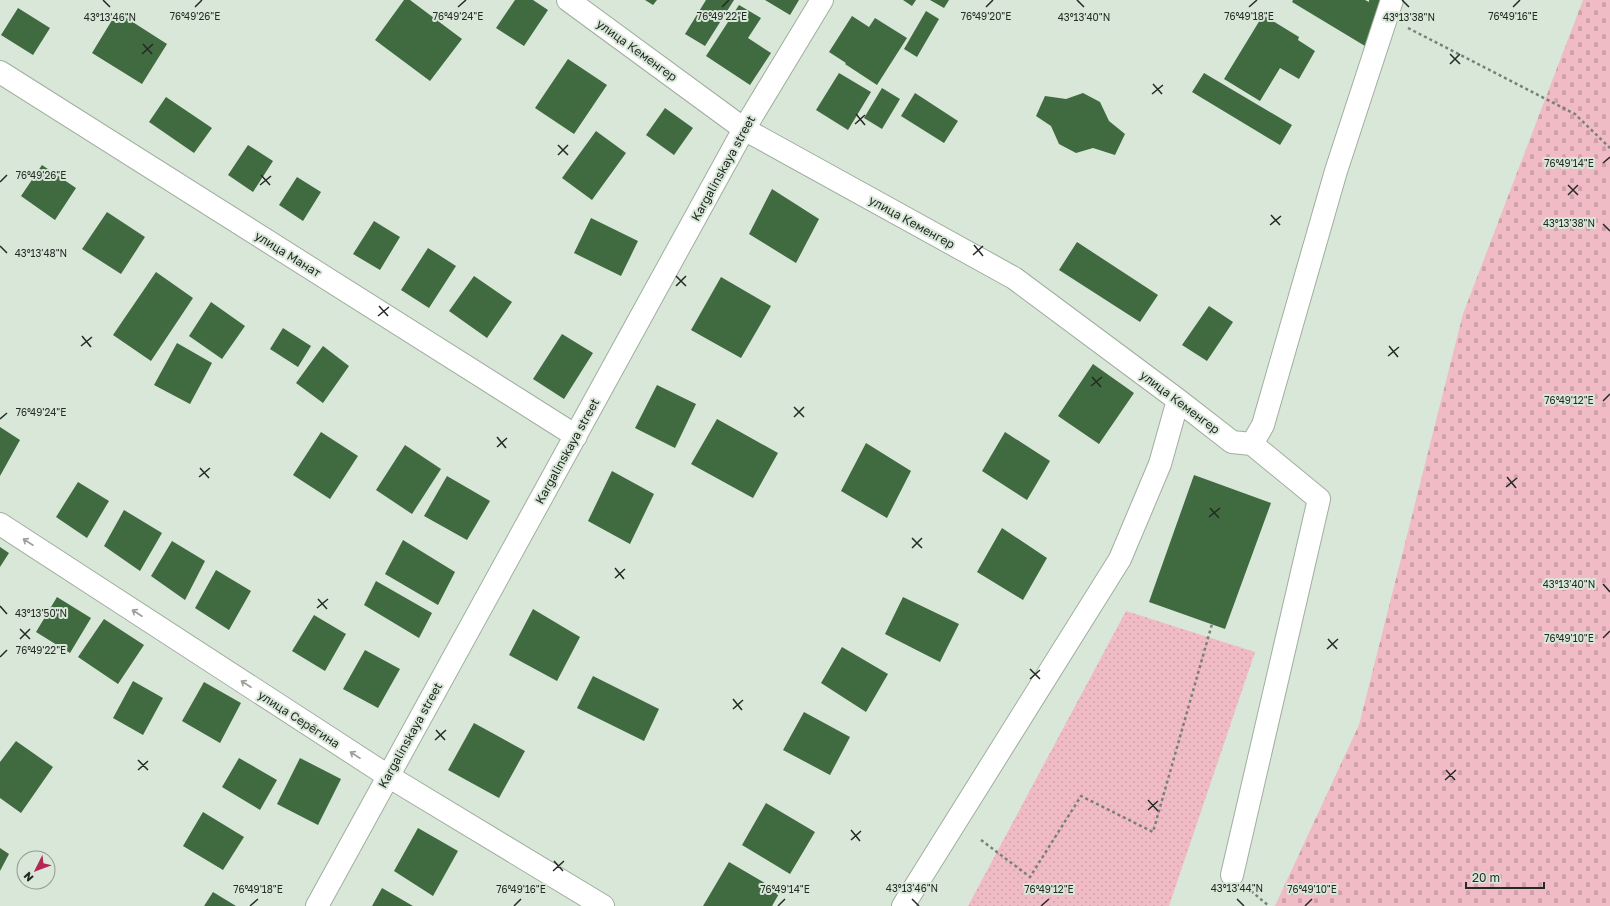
<svg xmlns="http://www.w3.org/2000/svg" width="1610" height="906" font-family="'Golos Text',sans-serif">
<defs>
<pattern id="cemetery-stones" width="16" height="16" patternUnits="userSpaceOnUse"><rect width="16" height="16" fill="#f0bbc4"/><path d="M2 7V4a2 2 0 0 1 4 0v3zM10 15v-3a2 2 0 0 1 4 0v3z" fill="#cea1a8"/></pattern>
<pattern id="park-dots" width="8" height="8" patternUnits="userSpaceOnUse"><rect width="8" height="8" fill="#f0bbc4"/><path d="M2 2h.1M6 6h.1" fill="none" stroke="#cea1a8" stroke-width="1.8" stroke-linecap="round"/></pattern>
</defs>
<rect width="100%" height="100%" fill="#d8e7d8"/>
<path fill="url(#cemetery-stones)" d="M1583,0H1610V906H1275L1359,725L1463,314Z"/>
<path fill="url(#park-dots)" d="M1126,611L1255,652L1169,906H968Z"/>
<path fill="#406a3f" d="M404,0H410L462,39L430,81L375,40Z
M515,0H533L548,10L524,46L496,28Z
M645,0H657L653,5Z
M706,0H734L705,46L685,34Z
M765,0H799L790,15Z
M903,0H916L912,6Z
M930,0H949L944,8Z
M1293,0H1365L1369,2V0H1384L1365,46L1292,2Z
M739,5L761,18L748,38L771,53L750,85L706,56Z
M18,8L50,28L33,55L1,35Z
M926,11L939,19L917,57L904,49Z
M117,12L167,44L142,84L92,53Z
M1263,15L1299,37L1298,40L1315,51L1299,79L1280,68L1260,101L1224,79Z
M852,16L869,27L875,18L907,38L877,85L845,64L846,63L829,52Z
M568,59L607,85L574,134L535,108Z
M839,73L871,92L848,130L816,110Z
M1204,73L1292,125L1280,145L1192,92Z
M882,88L900,99L882,129L864,118Z
M915,93L958,121L944,143L901,116Z
M1083,93L1100,102L1109,121L1125,134L1115,155L1093,148L1076,153L1059,144L1051,126L1036,116L1045,96L1066,99Z
M166,97L212,128L194,153L149,122Z
M665,108L693,128L674,155L646,135Z
M596,131L626,153L592,200L562,178Z
M248,145L273,161L253,192L228,175Z
M42,165L76,188L55,220L21,196Z
M297,177L321,192L303,221L279,205Z
M772,189L819,219L796,263L749,234Z
M107,212L145,237L121,274L82,249Z
M591,218L638,241L621,276L574,253Z
M374,221L400,237L380,270L353,254Z
M1077,242L1158,295L1140,322L1059,270Z
M428,248L456,266L429,308L401,290Z
M156,272L193,298L151,361L113,335Z
M474,276L512,302L487,338L449,311Z
M721,277L771,306L741,358L691,330Z
M211,302L245,326L222,359L189,336Z
M1209,306L1233,322L1207,361L1182,345Z
M283,328L311,346L298,367L270,349Z
M562,334L593,353L564,399L533,379Z
M177,343L212,363L190,404L154,385Z
M323,346L349,366L323,403L296,383Z
M1093,364L1134,393L1099,444L1058,416Z
M657,385L696,404L675,448L635,428Z
M717,419L778,453L753,498L691,464Z
M0,427L20,440L0,476Z
M321,432L358,456L330,499L293,475Z
M1005,432L1050,461L1027,500L982,471Z
M866,443L911,471L887,518L841,491Z
M405,445L441,469L412,514L376,490Z
M612,471L654,494L630,544L588,521Z
M1194,475L1271,503L1225,629L1149,602Z
M447,476L490,501L467,540L424,516Z
M78,482L109,501L87,538L56,517Z
M124,510L162,533L140,571L104,546Z
M1002,528L1047,558L1023,600L977,572Z
M403,540L455,572L438,605L385,574Z
M172,541L205,561L185,600L151,576Z
M0,547L9,553L0,567Z
M216,570L251,591L229,630L195,608Z
M376,581L432,613L419,638L364,605Z
M57,597L91,618L70,653L36,632Z
M903,597L959,624L940,662L885,634Z
M533,609L580,637L557,681L509,655Z
M314,615L346,634L325,671L292,651Z
M104,619L144,645L118,684L78,657Z
M842,647L888,674L866,712L821,683Z
M365,650L400,669L378,708L343,689Z
M593,676L659,709L644,741L577,708Z
M133,681L163,698L143,735L113,718Z
M204,682L241,703L220,743L182,721Z
M804,712L850,737L830,775L783,750Z
M474,723L525,751L499,798L448,770Z
M16,741L53,767L21,813L0,798V762Z
M239,758L277,780L260,810L222,787Z
M300,758L341,779L318,825L277,804Z
M766,803L815,832L790,874L742,845Z
M203,812L244,837L223,870L183,846Z
M418,828L458,851L433,896L394,871Z
M0,848L9,854L0,871Z
M729,862L780,892L772,906H703Z
M382,888L413,906H372Z
M213,892L236,906H204Z"/>
<g fill="none" stroke-linecap="round" stroke-linejoin="round">
<defs>
<path id="minor" d="M568,0L744,129L1014,278L1178,400L1232,442L1252,444
M0,72L576,436
M1252,444L1263,425L1336,171L1392,0
M0,524L388,776L603,906
M1232,875L1319,499L1252,444
M317,906L744,129L822,0
M903,906L1120,559L1160,464L1178,400"/>
</defs>
<use href="#minor" stroke="#a0aea0" stroke-width="24"/>
<path stroke="#778277" stroke-width="2.5" stroke-dasharray="3 3" stroke-linecap="butt" d="M1408,28L1575,114L1610,148
M981,840L1030,877L1081,796L1153,832L1212,624
M1251,891L1269,906"/>
<use href="#minor" stroke="#fff" stroke-width="22"/>
</g>
<defs><path id="oneway-shaft" d="M-6 0H5M1.5-3L5.5 0L1.5 3" fill="none" stroke-width="1.6" stroke-linecap="round" stroke-linejoin="round"/></defs>
<g stroke="#9c9f9c">
<use href="#oneway-shaft" transform="translate(28 542) rotate(-147)"/>
<use href="#oneway-shaft" transform="translate(137 613) rotate(-147)"/>
<use href="#oneway-shaft" transform="translate(246 684) rotate(-147)"/>
<use href="#oneway-shaft" transform="translate(355 755) rotate(-147)"/>
</g>
<path fill="none" stroke="#242a24" stroke-width="1.5" d="M103,0L110,7M1077,0L1084,7M1402,0L1409,7M195,7L202,0M458,7L466,0M722,7L729,0M986,7L993,0M1249,7L1257,0M1513,7L1520,0M143,44L152,54M142,54L153,44M1450,54L1460,64M1450,64L1460,54M1153,84L1162,94M1152,94L1163,85M856,114L865,125M855,124L865,115M558,145L568,155M558,155L568,145M1603,163L1610,157M261,175L270,185M0,182L7,175M260,185L271,176M1568,185L1578,195M1568,195L1578,185M1271,215L1280,225M1603,224L1610,231M1270,225L1281,216M974,245L983,256M0,246L7,253M973,255L983,246M676,276L686,286M676,286L686,276M379,306L388,316M378,316L389,307M82,336L91,347M81,346L92,337M1389,346L1398,357M1388,356L1399,347M1092,377L1101,387M1091,386L1102,377M1603,401L1610,394M794,407L804,417M794,417L804,407M0,419L7,413M497,437L506,448M497,447L507,438M200,468L209,478M199,477L210,468M1507,477L1516,488M1506,487L1517,478M1210,508L1219,518M1209,517L1220,508M912,538L922,548M912,548L922,538M615,568L624,579M615,578L625,569M1603,584L1610,592M318,599L327,609M0,606L7,614M317,608L328,599M20,629L30,639M1603,638L1610,631M20,639L30,629M1328,639L1337,649M1327,649L1338,639M0,657L7,650M1030,669L1040,679M1030,679L1040,670M733,699L742,710M733,709L743,700M436,730L445,740M435,740L446,730M138,760L148,770M138,770L148,761M1446,770L1455,780M1445,780L1456,770M1148,800L1158,811M1148,810L1158,801M851,830L860,841M851,840L861,831M554,861L563,871M553,871L564,861M912,899L919,906M1237,899L1244,906M250,906L258,899M514,906L521,899M778,906L785,899M1041,906L1049,899M1305,906L1312,899"/>
<g text-anchor="middle" dominant-baseline="central" stroke-width="4" stroke-linejoin="round" paint-order="stroke">
<g font-size="12" fill="#242a24" stroke="#d8e7d8">
<text transform="translate(637 50) rotate(36)">улица Кеменгер</text>
<text transform="translate(723 168) rotate(-61)">Kargalinskaya street</text>
<text transform="translate(912 222) rotate(29)">улица Кеменгер</text>
<text transform="translate(288 254) rotate(32)">улица Манат</text>
<text transform="translate(1180 402) rotate(37)">улица Кеменгер</text>
<text transform="translate(567 451) rotate(-61)">Kargalinskaya street</text>
<text transform="translate(299 719) rotate(33)">улица Серёгина</text>
<text transform="translate(410 735) rotate(-61)">Kargalinskaya street</text>
</g>
</g>
<g font-size="10" text-anchor="middle" fill="#242a24" stroke="#d8e7d8" stroke-width="4" stroke-linejoin="round" paint-order="stroke">
<text x="195" y="20">76°49'26"E</text>
<text x="458" y="20">76°49'24"E</text>
<text x="722" y="20">76°49'22"E</text>
<text x="986" y="20">76°49'20"E</text>
<text x="1249" y="20">76°49'18"E</text>
<text x="1513" y="20">76°49'16"E</text>
<text x="110" y="21">43°13'46"N</text>
<text x="1084" y="21">43°13'40"N</text>
<text x="1409" y="21">43°13'38"N</text>
<text x="1569" y="167">76°49'14"E</text>
<text x="41" y="179">76°49'26"E</text>
<text x="1569" y="227">43°13'38"N</text>
<text x="41" y="257">43°13'48"N</text>
<text x="1569" y="404">76°49'12"E</text>
<text x="41" y="416">76°49'24"E</text>
<text x="1569" y="588">43°13'40"N</text>
<text x="41" y="617">43°13'50"N</text>
<text x="1569" y="642">76°49'10"E</text>
<text x="41" y="654">76°49'22"E</text>
<text x="912" y="892">43°13'46"N</text>
<text x="1237" y="892">43°13'44"N</text>
<text x="258" y="893">76°49'18"E</text>
<text x="521" y="893">76°49'16"E</text>
<text x="785" y="893">76°49'14"E</text>
<text x="1049" y="893">76°49'12"E</text>
<text x="1312" y="893">76°49'10"E</text>
</g>
<g transform="translate(36 870) rotate(228)"><circle r="19" fill="#d8e7d8" stroke="#909b90"/>
<path d="M0-3L7 15L0 10L-7 15Z" fill="#b52656"/>
<text y="-6" font-size="11" font-weight="bold" text-anchor="middle" fill="#242a24">N</text>
</g>
<path d="M1466 882v6h78v-6" fill="none" stroke="#242a24" stroke-width="2"/>
<text x="1472" y="882" font-size="12" fill="#242a24" stroke="#d8e7d8" stroke-width="3" paint-order="stroke">20 m</text>
</svg>
